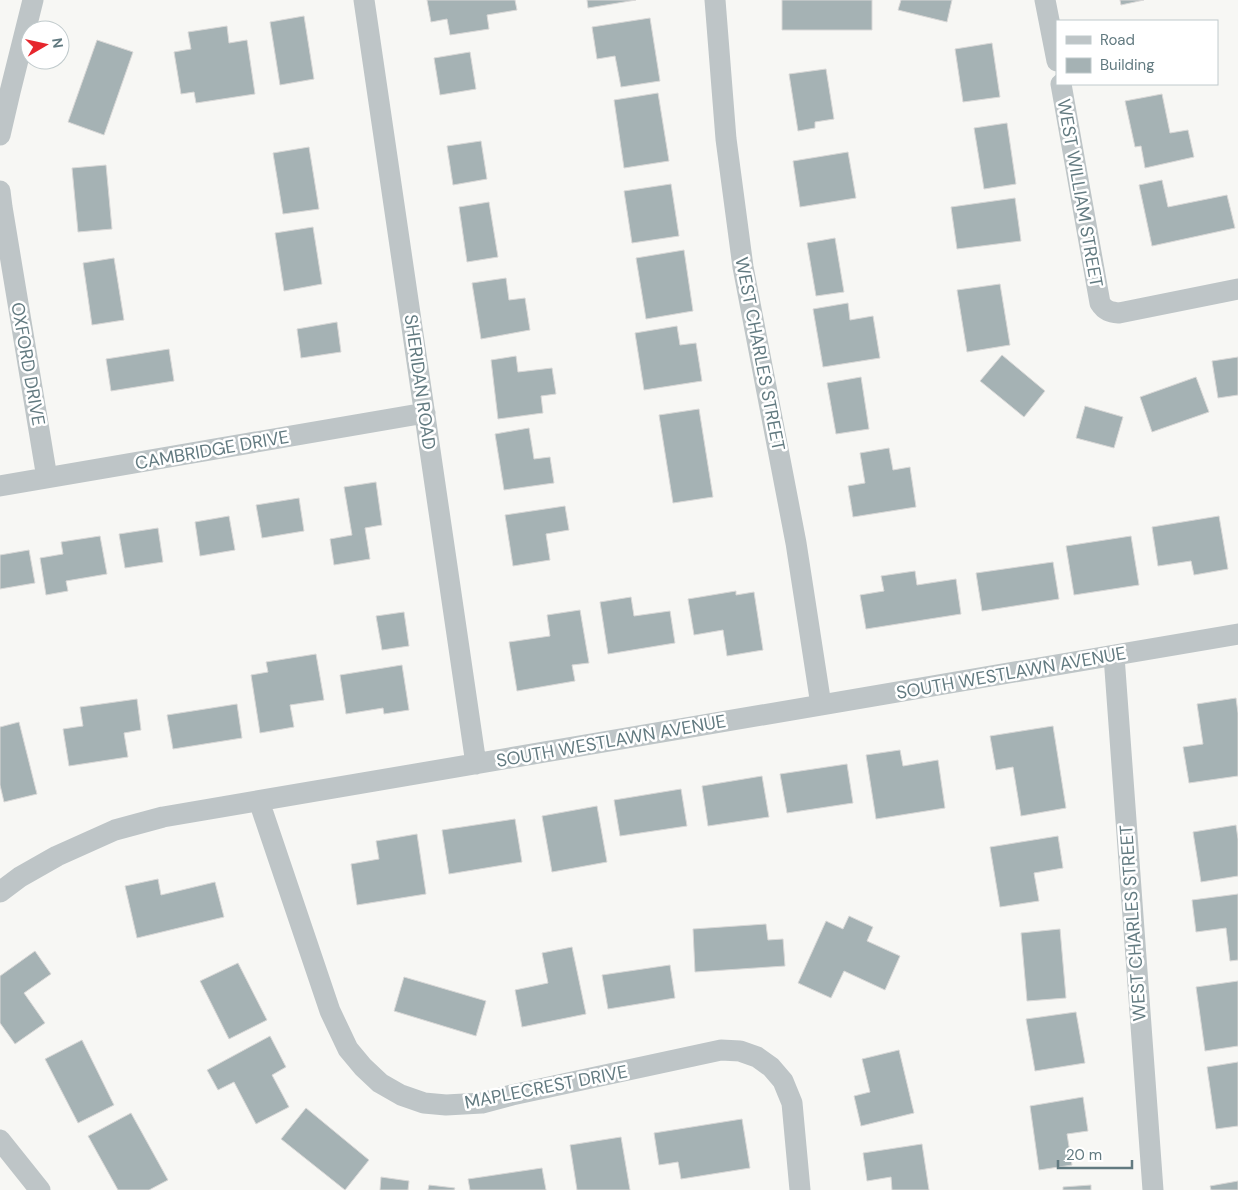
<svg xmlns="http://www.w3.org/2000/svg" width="1238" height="1190" font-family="'DM Sans',sans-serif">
<rect width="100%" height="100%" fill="#f7f7f4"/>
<path fill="#a5b2b4" stroke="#d9d8d7" d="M427,0H515L517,10L487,15L489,29L450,35L447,19L431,22Z
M587,0H636L588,8Z
M782,0H872V30H782Z
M901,0H952L947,22L898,10Z
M1120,0H1144L1121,5Z
M304,16L314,79L280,85L270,22Z
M650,18L660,81L621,87L615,56L597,59L592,27Z
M227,26L229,43L247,40L255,94L196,103L194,92L181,94L174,52L191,49L188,32Z
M97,40L133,52L104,135L68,122Z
M992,43L1000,97L963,102L955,49Z
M470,52L476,89L440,95L434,58Z
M826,69L834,119L815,122V128L798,131L789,74Z
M658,93L669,161L624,168L614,100Z
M1162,94L1170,133L1188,130L1194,157L1145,168L1141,146L1135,147L1125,101Z
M1007,123L1016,184L984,189L974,128Z
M481,141L487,179L453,185L447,146Z
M309,147L319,209L283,214L273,153Z
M848,152L856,198L800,207L793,161Z
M106,165L112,229L78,232L72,168Z
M1162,180L1168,207L1227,195L1235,228L1152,246L1139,185Z
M671,184L679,236L632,243L624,191Z
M1015,198L1021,241L957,249L951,207Z
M489,202L498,257L467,262L459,207Z
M313,227L322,284L284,291L275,233Z
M835,238L844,292L816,296L807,243Z
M684,250L693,311L646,319L636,258Z
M114,258L124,320L92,325L83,263Z
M506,278L509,300L525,298L530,330L481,339L472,283Z
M1000,284L1010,345L967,352L957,290Z
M848,303L850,320L873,316L880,358L823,367L813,309Z
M337,322L341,352L301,358L297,329Z
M677,326L680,345L696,343L702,381L644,390L635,333Z
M169,349L174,381L111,391L106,359Z
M1002,355L1045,391L1024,417L980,381Z
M516,356L518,372L552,368L556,394L541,396L543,413L498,419L491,360Z
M1238,357V395L1218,398L1212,361Z
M861,377L869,429L836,434L827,383Z
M1196,377L1209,412L1152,432L1140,397Z
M1085,406L1123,417L1114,448L1076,438Z
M699,409L713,497L673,503L659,415Z
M529,428L534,459L550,457L554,483L504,490L495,434Z
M889,448L893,470L910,467L916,507L853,517L848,486L865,483L860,453Z
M376,482L382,525L365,528L370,559L334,565L330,539L352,535L344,487Z
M299,498L304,531L262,538L256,505Z
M565,506L569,530L546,534L550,560L513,566L505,515Z
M229,516L235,550L200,556L195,522Z
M1219,516L1228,569L1194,575L1191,561L1158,566L1152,527Z
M158,528L163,562L125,568L119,534Z
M100,536L107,574L66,581L68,591L46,595L40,558L63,554L61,542Z
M1131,536L1139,585L1074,595L1066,546Z
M29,550L35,583L0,589V555Z
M1053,562L1059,599L982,611L976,573Z
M915,571L917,585L956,579L961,614L866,629L860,595L884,591L881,576Z
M736,591V595L754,592L763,650L727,656L723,630L694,635L688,599Z
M631,597L634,616L670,611L675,643L608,654L600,602Z
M580,610L589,663L572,665L575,681L517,691L509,642L550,636L547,615Z
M404,612L409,646L382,650L376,616Z
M316,654L324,700L290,705L294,727L260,733L251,675L268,672L266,662Z
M402,665L409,710L384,714L383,708L346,714L340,675Z
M1236,698L1238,713V776L1189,783L1183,747L1203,744L1197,704Z
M137,699L141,730L124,733L128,757L69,766L63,729L83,726L80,707Z
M237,704L242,738L173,749L167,715Z
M19,722L37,794L4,802L0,785V727Z
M1053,726L1066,808L1021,816L1013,767L996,770L990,736Z
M900,750L903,766L938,760L945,808L876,819L866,755Z
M847,764L853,803L787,813L780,774Z
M762,776L769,817L708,826L702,786Z
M681,789L687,826L620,836L614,800Z
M597,806L607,862L552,872L542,816Z
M515,819L522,862L449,874L442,830Z
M1236,825L1238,839V876L1201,882L1193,832Z
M417,834L426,894L357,905L351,864L379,859L376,841Z
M1058,836L1063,868L1034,873L1039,901L1000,907L990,847Z
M158,879L161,895L215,882L224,917L137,938L125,886Z
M1238,894V960L1230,961L1226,928L1196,932L1192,900Z
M849,916L873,927L867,941L900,956L885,990L844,971L831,998L798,983L826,921L843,929Z
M766,924L768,940L783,939L785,966L695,972L693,929Z
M1060,929L1066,998L1027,1001L1021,933Z
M572,947L586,1014L522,1027L515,990L548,983L542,953Z
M35,951L51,974L24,993L45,1023L15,1044L0,1023V976Z
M238,963L267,1020L229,1039L200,981Z
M670,965L675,998L608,1009L602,975Z
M404,977L486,1001L476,1036L394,1011Z
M1238,981V1046L1205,1051L1196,987Z
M1076,1012L1085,1063L1035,1071L1026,1019Z
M270,1036L286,1067L272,1075L289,1107L256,1124L234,1082L218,1090L207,1070Z
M82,1040L114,1105L78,1123L45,1059Z
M899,1050L914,1113L861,1126L854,1096L870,1092L862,1059Z
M1238,1062V1126L1216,1129L1207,1067Z
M1083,1097L1088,1131L1067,1134L1072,1165L1039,1170L1030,1106Z
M306,1108L369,1160L345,1190L281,1139Z
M131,1113L168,1180L149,1190H118L88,1136Z
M742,1119L750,1168L681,1179L678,1162L659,1165L654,1133Z
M621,1137L630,1190H577L570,1145Z
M922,1144L929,1190H892L891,1177L867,1181L863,1153Z
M542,1168L546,1190H470L468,1179Z
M381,1177L409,1181L408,1190H380Z
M1238,1181V1190H1211L1210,1186Z
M429,1185L455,1188L454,1190H428Z
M1091,1185V1190H1063V1187Z"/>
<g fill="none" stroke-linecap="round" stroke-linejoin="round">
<path stroke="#bec5c7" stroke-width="21" d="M364,0L476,764
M715,0L726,139L743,267L796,543L821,705
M1045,0L1057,61
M1061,84L1100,303C1105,311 1110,312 1119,313L1238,289
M0,135L10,92L33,0
M0,191L2,207L47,478
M0,486L425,413
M1114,656L1153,1190
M259,801L330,1011L348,1049L363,1067L380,1083L401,1095L424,1103L446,1105L482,1103L512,1095L721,1050L740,1051L757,1057L771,1067L783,1081L792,1103L800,1190
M0,892L20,877L57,856L115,830L163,817L1238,634
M0,1140L40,1190"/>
</g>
<g text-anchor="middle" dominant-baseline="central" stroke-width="5" stroke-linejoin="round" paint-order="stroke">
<g font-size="18" fill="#627a80" stroke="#fff">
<text transform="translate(1080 193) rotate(80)">WEST WILLIAM STREET</text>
<text transform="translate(760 354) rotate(79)">WEST CHARLES STREET</text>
<text transform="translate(28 364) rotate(80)">OXFORD DRIVE</text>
<text transform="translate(420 382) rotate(82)">SHERIDAN ROAD</text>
<text transform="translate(212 450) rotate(-10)">CAMBRIDGE DRIVE</text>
<text transform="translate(1011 673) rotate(-10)">SOUTH WESTLAWN AVENUE</text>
<text transform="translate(611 741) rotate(-10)">SOUTH WESTLAWN AVENUE</text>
<text transform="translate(1133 923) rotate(-94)">WEST CHARLES STREET</text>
<text transform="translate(546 1087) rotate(-11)">MAPLECREST DRIVE</text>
</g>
</g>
<rect x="1056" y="20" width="162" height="65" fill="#ffffff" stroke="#c0cacc"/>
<rect x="1066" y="36" width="25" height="8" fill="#bec5c7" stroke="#c0cacc"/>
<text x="1100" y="45" font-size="15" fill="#627a80">Road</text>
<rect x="1066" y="58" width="25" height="15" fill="#a5b2b4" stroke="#c0cacc"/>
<text x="1100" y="70" font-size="15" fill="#627a80">Building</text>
<g transform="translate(45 45) rotate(81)"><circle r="24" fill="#ffffff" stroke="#c0cacc"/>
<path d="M0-4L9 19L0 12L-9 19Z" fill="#e6262d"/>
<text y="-8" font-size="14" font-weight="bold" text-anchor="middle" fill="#627a80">N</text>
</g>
<path d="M1058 1160v8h74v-8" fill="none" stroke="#627a80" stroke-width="2.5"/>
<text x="1066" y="1160" font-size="15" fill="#627a80" stroke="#ffffff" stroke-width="4" paint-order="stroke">20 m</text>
</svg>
